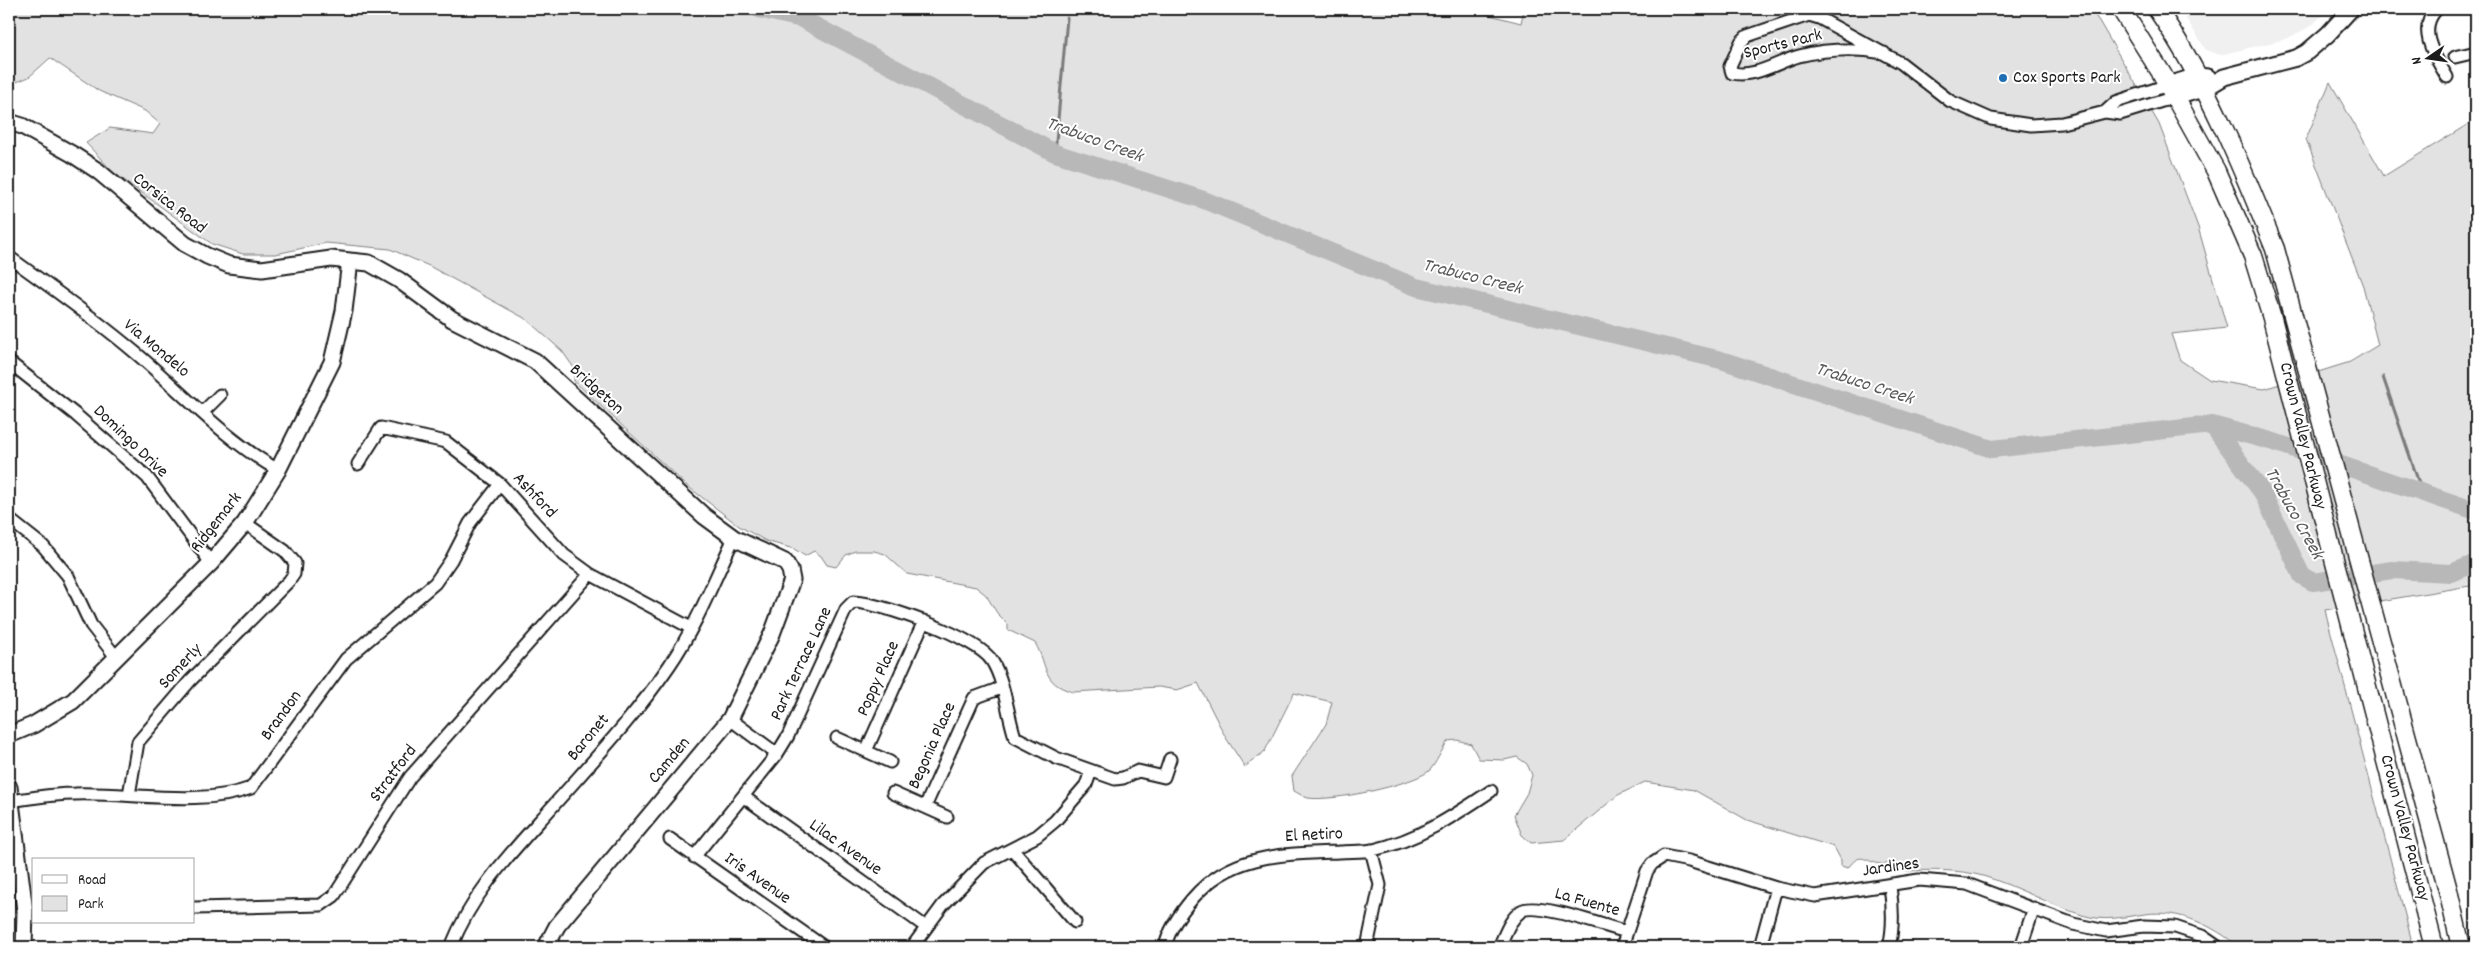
<svg xmlns="http://www.w3.org/2000/svg" width="2485" height="956" font-family="Dekko,sans-serif">
<rect width="100%" height="100%" fill="#fff"/>
<filter id="ink" filterUnits="userSpaceOnUse"><feTurbulence type="fractalNoise" baseFrequency=".02" numOctaves="2"/><feDisplacementMap in="SourceGraphic" scale="10" xChannelSelector="R" yChannelSelector="G"/><feConvolveMatrix kernelMatrix="1 2 1 2 8 2 1 2 1" color-interpolation-filters="sRGB"/></filter>
<g filter="url(#ink)">
<path fill="#f0f0f0" d="M2180,9H2329L2311,26L2286,39L2220,55L2206,50Z"/>
<path fill="#e2e2e2" stroke="#7f7f7f" d="M9,9H1466L1521,23L1524,9H2090L2099,21L2159,124L2198,227L2227,328L2171,334L2180,360L2210,380L2264,389L2350,362L2378,345L2363,286L2306,139L2330,82L2384,176L2470,123H2476V585L2325,610L2411,938L2407,947H2239C2214,926 2179,909 2145,914C2123,917 2104,922 2082,915C2048,904 2017,886 1983,876C1957,869 1931,870 1904,871L1894,862C1890,863 1885,865 1881,864C1865,862 1861,850 1848,868L1841,866V860L1834,847L1747,820L1694,790L1645,782L1618,795L1564,840L1531,843L1522,835L1514,815L1527,793L1532,775L1527,764L1517,757L1504,760L1479,759L1471,744L1457,740L1448,741C1442,749 1436,764 1429,771C1411,785 1331,802 1308,798C1304,797 1298,793 1294,791L1292,776L1326,724L1332,702L1294,693L1265,751L1245,767L1226,738L1198,683L1177,690L1159,687L1073,692C1041,683 1049,667 1035,643L1008,630V624L997,613L986,595L976,587L907,574L885,554L874,551H855L846,555L836,567L827,565L821,556L814,551L805,556L794,549L766,541L739,526L686,485L574,381V368L562,351L526,319L429,266L390,249L326,243L276,254H243L212,244L113,172L86,143L110,128L153,134L160,124L145,111L99,91L50,58L29,77L9,85Z"/>
<g fill="none" stroke-linecap="round" stroke-linejoin="round">
<path stroke="#7a7a7a" stroke-width="3" d="M1055,153L1067,18
M2383,377L2422,492"/>
<path stroke="#b8b8b8" stroke-width="18" d="M759,9L802,19L1055,153L1204,200L1416,287L1721,360L1992,449L2212,425L2274,442L2476,511
M2212,425L2262,492L2302,576L2313,582L2392,570L2451,573L2476,563"/>
<defs>
<path id="street" d="M2437,9C2416,29 2435,57 2447,77
M1884,53C1856,48 1827,49 1799,56C1777,62 1756,78 1732,73L1730,66L1741,42L1747,36L1809,15L1819,18L1901,63L1950,101L1991,119L2031,125L2062,123L2105,112L2120,114L2175,97
M2455,57L2476,52
M2105,112L2116,102L2168,85
M9,257C52,288 96,319 137,354C183,393 225,440 278,470
M9,362L76,415L147,477L211,563
M203,412L220,395
M358,464L381,428L446,442L500,484L564,555L590,574L691,628
M9,519L43,546L68,576L91,625L116,657
M730,719L777,754
M837,738L890,762
M866,751L924,621
M893,793L947,817
M129,795L138,742L190,681L289,581L294,574L295,563L285,551L245,523
M744,797L926,927
M10,801C31,798 53,794 75,794C129,792 201,807 251,788L346,659L435,583L451,560L470,523L500,484
M925,807L974,698L1001,688
M670,839L824,947
M1012,849L1075,922
M694,857L777,754L788,736L846,609L853,602C880,602 978,638 992,661C1005,682 1007,713 1015,737L1056,758L1115,779L1123,778L1138,771L1164,777L1170,759
M194,908L321,905L334,896L410,777L590,574
M451,947C472,894 507,857 545,815C587,767 633,719 669,666C696,627 714,580 734,538
M912,947L943,905L984,863L1037,836L1055,821L1086,785L1091,771
M1165,947C1169,929 1181,912 1193,898C1231,853 1285,854 1339,852C1350,851 1362,852 1373,850C1418,840 1454,816 1491,791
M1367,947L1380,885L1371,850
M1499,947C1505,935 1509,920 1521,911C1536,901 1607,927 1627,932
M1622,947L1647,871L1652,864L1664,856L1689,861L1776,888L1815,896L1919,880L1967,884L2073,924L2106,931L2144,926L2175,927L2202,936L2218,947
M1760,947L1776,888
M1889,947C1894,927 1893,907 1890,886
M2021,947L2034,908
M2465,947L2476,945"/>
<path id="secondary" d="M2168,85L2197,76L2208,77
M2175,97L2204,89L2224,77L2296,58L2307,52L2328,34L2351,9
M9,122L22,126L72,154L98,171L185,244L207,256L229,265L262,269L331,259L369,263L399,280L452,319L535,361L704,516L734,538L785,562L790,570L792,580L772,634L730,719L557,926L546,947
M9,735L33,725L73,701L211,563L245,523L278,470L332,362L344,311L350,261
M9,787L25,911L24,947"/>
<path id="primary" d="M2121,9L2162,74L2216,171L2253,256L2272,318L2434,947
M2157,9C2207,82 2242,167 2275,249L2448,890L2461,947"/>
</defs>
<use href="#street" stroke="#1c1c1c" stroke-width="15"/>
<use href="#secondary" stroke="#1c1c1c" stroke-width="19"/>
<use href="#primary" stroke="#1c1c1c" stroke-width="21"/>
<use href="#street" stroke="#fff" stroke-width="11"/>
<use href="#secondary" stroke="#fff" stroke-width="15"/>
<use href="#primary" stroke="#fff" stroke-width="18"/>
</g>
</g>
<circle fill="#1f6fb2" stroke="#fff" stroke-width="2" cx="2003" cy="78" r="5"/>
<g text-anchor="middle" dominant-baseline="central" stroke-width="4" stroke-linejoin="round" paint-order="stroke">
<g font-size="18" fill="#1c1c1c" stroke="#fff">
<text transform="translate(1783 45) rotate(-14)">Sports Park</text>
<text transform="translate(169 204) rotate(38)">Corsica Road</text>
<text transform="translate(156 349) rotate(40)">Via Mondelo</text>
<text transform="translate(596 390) rotate(42)">Bridgeton</text>
<text transform="translate(2302 436) rotate(76)">Crown Valley Parkway</text>
<text transform="translate(130 442) rotate(44)">Domingo Drive</text>
<text transform="translate(534 496) rotate(47)">Ashford</text>
<text transform="translate(217 523) rotate(-52)">Ridgemark</text>
<text transform="translate(802 664) rotate(-65)">Park Terrace Lane</text>
<text transform="translate(181 667) rotate(-47)">Somerly</text>
<text transform="translate(879 679) rotate(-66)">Poppy Place</text>
<text transform="translate(282 716) rotate(-54)">Brandon</text>
<text transform="translate(589 738) rotate(-50)">Baronet</text>
<text transform="translate(933 746) rotate(-66)">Begonia Place</text>
<text transform="translate(670 761) rotate(-50)">Camden</text>
<text transform="translate(394 774) rotate(-53)">Stratford</text>
<text transform="translate(2404 828) rotate(75)">Crown Valley Parkway</text>
<text transform="translate(1314 836) rotate(-3)">El Retiro</text>
<text transform="translate(845 848) rotate(35)">Lilac Avenue</text>
<text transform="translate(1891 868) rotate(-8)">Jardines</text>
<text transform="translate(757 879) rotate(35)">Iris Avenue</text>
<text transform="translate(1587 903) rotate(16)">La Fuente</text>
</g>
<g font-size="18" fill="#1c1c1c" stroke="#fff" text-anchor="start">
<text x="2013" y="78">Cox Sports Park</text>
</g>
<g font-size="19" font-style="italic" fill="#5a5a5a" stroke="#fff">
<text transform="translate(1094 141) rotate(20)">Trabuco Creek</text>
<text transform="translate(1472 278) rotate(14)">Trabuco Creek</text>
<text transform="translate(1864 385) rotate(18)">Trabuco Creek</text>
<text transform="translate(2293 514) rotate(61)">Trabuco Creek</text>
</g>
</g>
<rect width="2485" height="956" fill="none" stroke="#fff" stroke-width="30"/>
<rect x="15" y="15" width="2455" height="926" fill="none" stroke="#1c1c1c" stroke-width="2" filter="url(#ink)"/>
<rect x="32" y="858" width="162" height="65" fill="#ffffff" stroke="#a4a4a4"/>
<rect x="42" y="875" width="25" height="8" fill="#ffffff" stroke="#a4a4a4"/>
<text x="78" y="884" font-size="15" fill="#1c1c1c">Road</text>
<rect x="42" y="896" width="25" height="15" fill="#e2e2e2" stroke="#a4a4a4"/>
<text x="78" y="908" font-size="15" fill="#1c1c1c">Park</text>
<g transform="translate(2428 58) rotate(257)" stroke="#ffffff" stroke-width="4" paint-order="stroke">
<path d="M0-4L9 19L0 12L-9 19Z" fill="#1c1c1c"/>
<text y="-8" font-size="14" font-weight="bold" text-anchor="middle" fill="#1c1c1c">N</text>
</g>
</svg>
